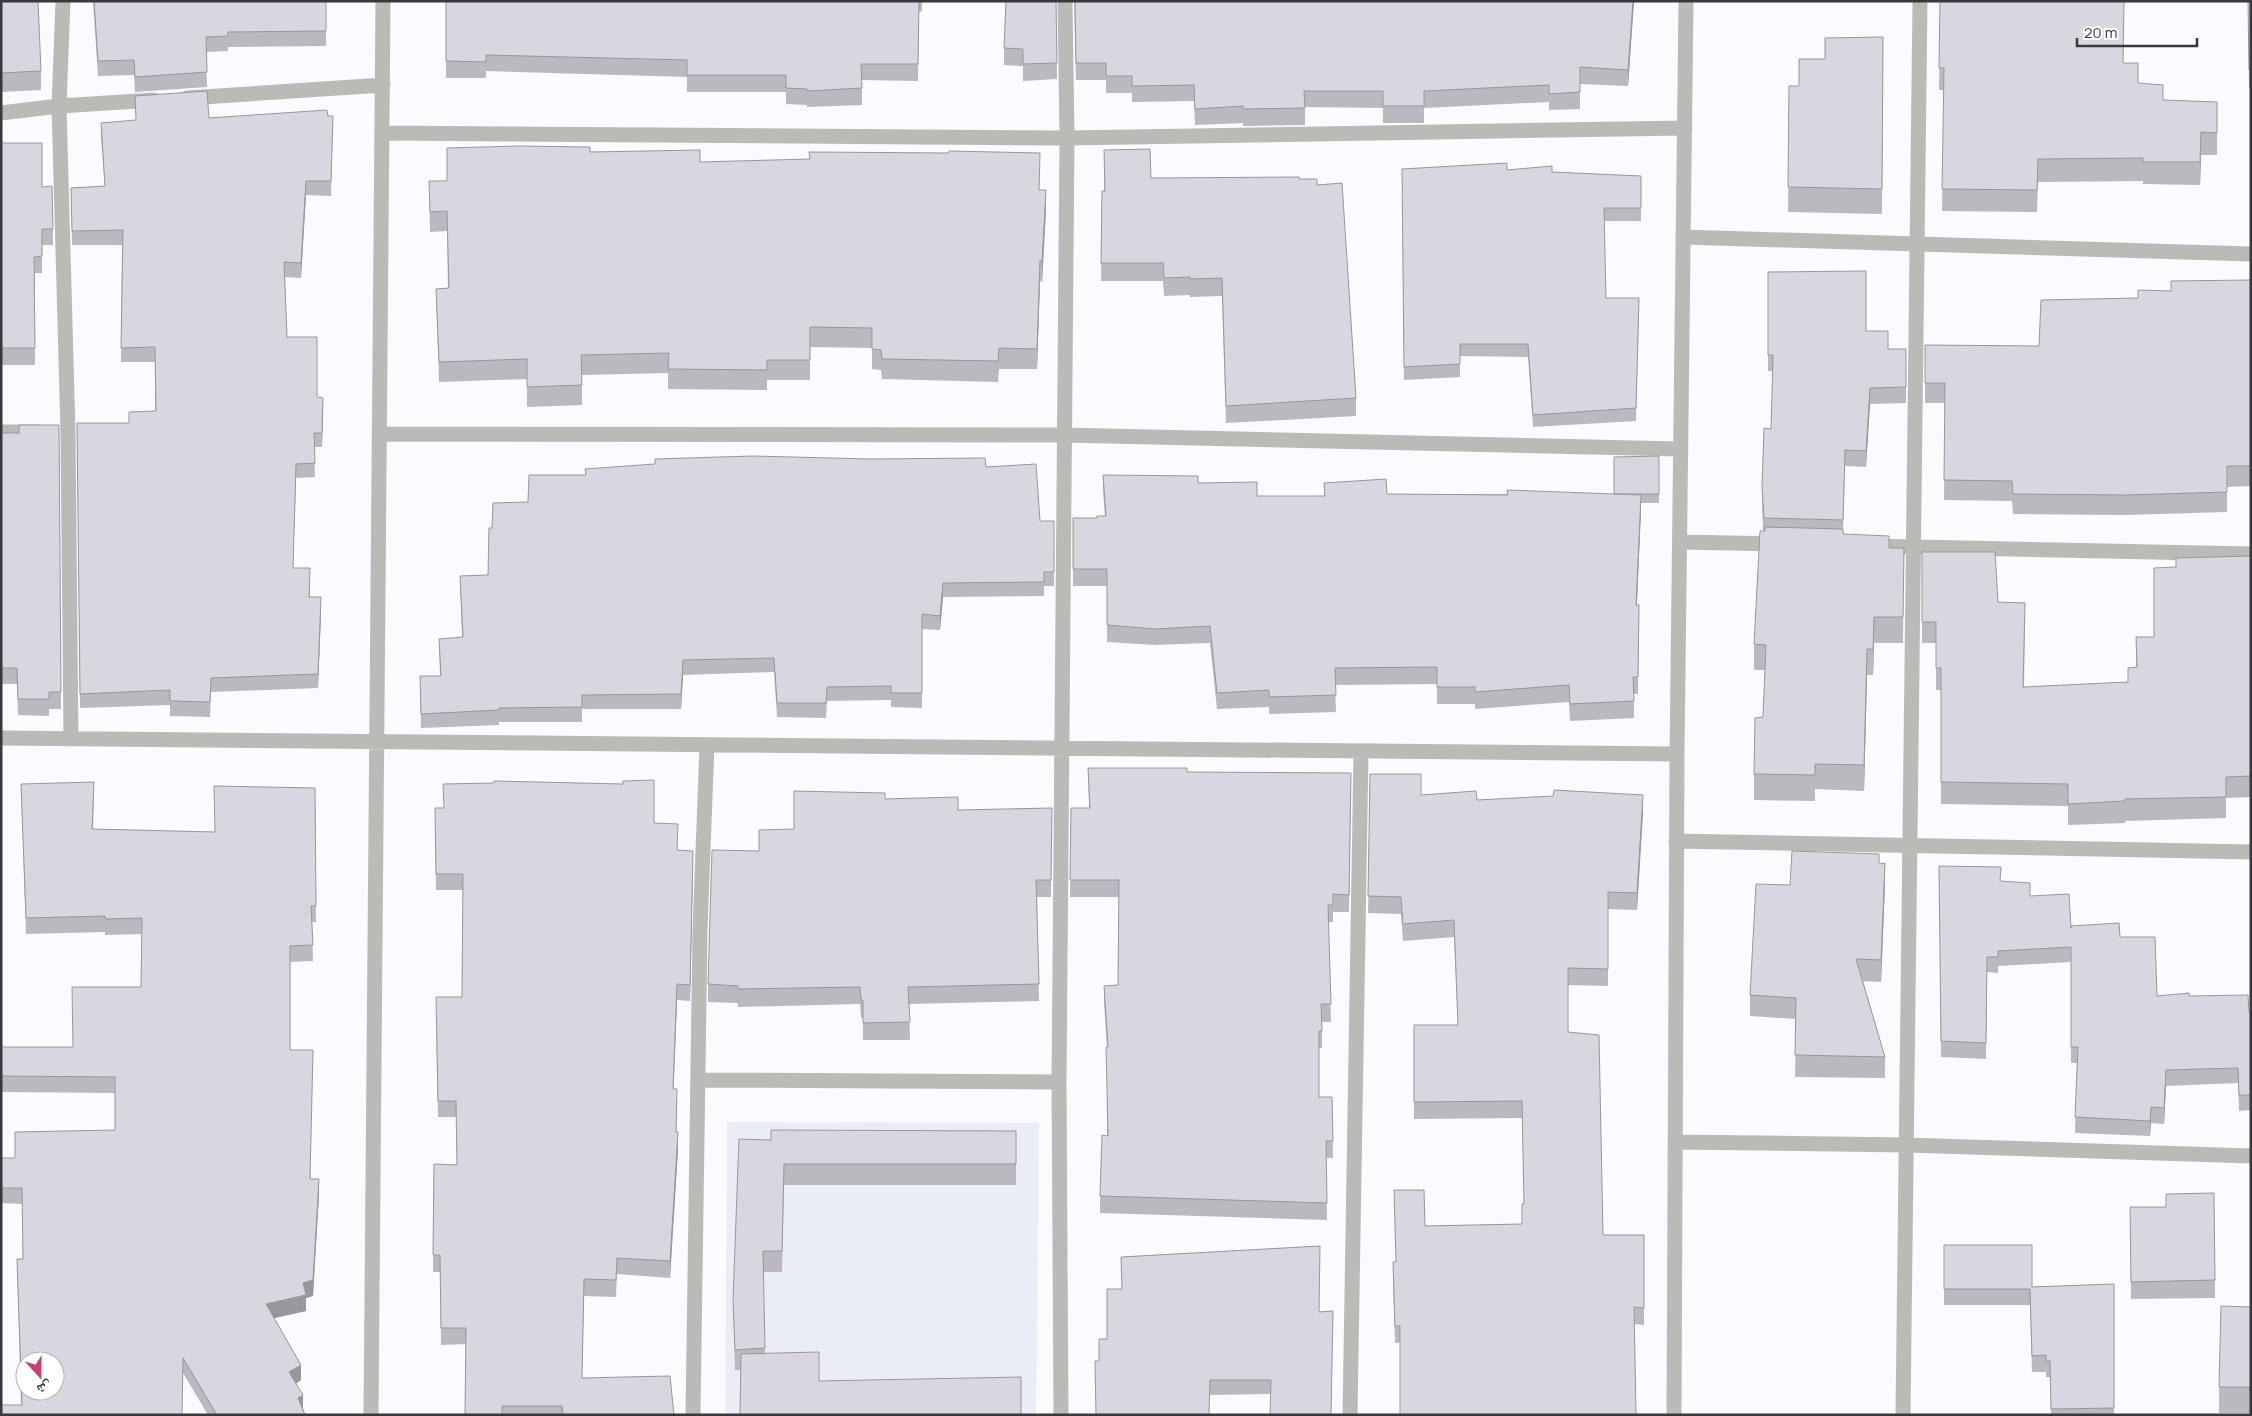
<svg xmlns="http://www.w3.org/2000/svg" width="2252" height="1416" font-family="Manrope,'Noto Naskh Arabic',sans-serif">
<rect width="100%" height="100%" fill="#fafbff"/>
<path fill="#ebedf6" d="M727,1122L1039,1123L1036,1415H725Z"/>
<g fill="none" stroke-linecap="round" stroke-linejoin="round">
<path stroke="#bbbab6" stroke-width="15" d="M63,1L59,106L68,432L71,739
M187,98L383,85
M1,113L59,106L154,100
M382,133L1067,138L1685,128
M1683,237L2251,254
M1,432H39
M379,434L1063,435L1680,449
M1680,542L1779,544
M1870,546L2251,554
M1,738L1677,754
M1676,841L2251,852
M698,1080L1059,1082
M1675,1142L1906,1145L2251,1156
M371,1415L383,1
M693,1415L700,930L707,745
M1061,1415L1059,1082L1067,138L1065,1
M1350,1415L1361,752
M1674,1415L1677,754L1686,1
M1903,1415L1920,1"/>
</g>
<path fill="#bbb8c0" d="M1,1L41,71V90L1,92Z
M93,1H326V46L228,47V51L206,52L207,87L135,92L134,75L98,76Z
M446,1H922V11L919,12L918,81L862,80V105L807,107V105L786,104V92H687V77L486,71V78H446Z
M1056,1L1057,79L1023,81V66L1004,65V48Z
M1074,1H1634L1628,86L1580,84V109L1549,110V102L1424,108V123H1383V108L1305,107V125L1243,126V123L1195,125L1194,101L1132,102V93H1106V80H1076Z
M1940,1H2124L2123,63L2138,83L2163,100L2217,102V155H2201L2200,185L2143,184V181L2038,182L2037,212L1942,211L1944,90H1939Z
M2248,1H2251V88H2249Z
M1883,37L1882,214L1788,212L1789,86H1799L1825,59Z
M333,116L331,196L306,195L301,278L285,277L287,337L323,412L322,447H314L315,477L296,478L293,568L310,583V597L321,612L318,688L211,692L210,717L170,716V705L80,708L77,423H129L155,411V362H121L122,245H72L71,188L105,186L101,137V123L209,118Z
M1,143L42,187L53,229V245H42V273H35V365H1Z
M1104,150L1151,178L1299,179L1317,185L1356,398V416L1226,423L1222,296L1190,297V295L1164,296L1163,281H1101L1102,191H1104Z
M590,152L700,162L1040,190L1046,210L1042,282L1040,281L1037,369H999L998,382L882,379L881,370L872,369V348L810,347V380H767V390L668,389V373L582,375V405L527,407V379L439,382L436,289L448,288L447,231L430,232L429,181H447Z
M1402,169L1507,170L1641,176V221H1604L1606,298L1639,311L1636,421L1533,427L1528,357L1460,356V377L1404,380Z
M1768,272L1866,331L1888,349L1906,365V403L1870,404L1866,467L1845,466L1843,534L1889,548H1904L1903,643H1874L1873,675H1867L1864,791L1815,789V801L1754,800V774L1763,717L1765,670H1754V644L1763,531L1762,504V488L1771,429L1773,371H1768Z
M2251,280V486L2227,487V512L2125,515L2013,514L2012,501L1944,500L1945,403H1925V345L2039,346L2138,298L2171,291Z
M59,425L61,709H49V716L18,715L17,684H1V433H19Z
M1659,456V503H1641L1637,605H1639L1638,694H1634V718L1570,721L1569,702L1475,709V704H1437V684L1335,685L1336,712L1269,714V707L1217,709L1210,643L1155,645L1107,642V586H1073V518H1097L1105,516L1103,492V475L1198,483L1257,496H1324V483L1387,494H1614Z
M986,467L1040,521H1054V586H1044V596L943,597L940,630L922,629V708L891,707V700L827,701L826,718L777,717L774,672L683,675L681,709H582V722H499V725L421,728L420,676H440L439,639L462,637L460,576L488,575L492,528L528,502Z
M1922,552L1998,602L2025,624L2024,687L2128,682V668L2136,667V637H2154L2176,567L2251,556V797L2226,798V818L2125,821V823L2068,825V806L1941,804V690H1936V643H1922Z
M1088,768L1187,772L1351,791L1349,912H1333V922H1328L1331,1022H1322V1048H1319V1097H1332L1333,1158H1326L1327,1220L1100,1213V1196L1107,1136V1047L1104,1003V986L1118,985L1119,897H1070L1071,808H1089Z
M1370,774L1421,795L1477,800L1643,812L1637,910L1608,909V986L1568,985V1032L1603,1235H1644V1325L1634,1324L1395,1343L1393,1279V1262H1396L1394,1190L1425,1226L1522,1224L1524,1204L1522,1118L1414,1119V1025H1458L1454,937L1403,941L1401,914L1368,913Z
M21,784L94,797L93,829L215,832L315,788L316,922H312L313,961L290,962V1050L311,1179L319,1194L313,1296L306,1298V1311L274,1318L301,1380L296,1384L305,1415H208L183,1373L21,1405L17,1259H23L22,1204L1,1203V1158H15L115,1130V1093L1,1092V1047H72L141,987L142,934L105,935V932L26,934Z
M885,799L958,810L1052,808L1051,897H1037L1039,1001L909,1004L910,1040H863V1018H861L860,1004L738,1007V1003L708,1002V984L759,851L794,829Z
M654,823L693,867L690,1001L677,1000L673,1089L677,1105L676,1132L678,1149L670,1278L617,1274L616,1297L584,1296L582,1378L674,1415H465L466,1344L441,1345L440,1272H433L434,1164L457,1165L456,1117H438L436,1014L462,997L463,890H436L435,824Z
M1879,864L1885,884L1881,982L1863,981L1885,1057V1078L1795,1077L1796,1019L1750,1016V995L1790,885Z
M1939,866L2001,881L2030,896L2071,928L2120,937L2157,996H2189L2251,1012V1110L2239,1111L2238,1083L2166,1086L2164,1124L2151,1123L2150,1136L2075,1133L2077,1063H2071V962L1998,966V973L1987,972L1986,1059L1941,1057Z
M1016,1131V1185H784L782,1272H763L765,1354L819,1381L1021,1415L741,1370H735L733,1300L771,1140Z
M2130,1207L2215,1280V1298L2131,1299Z
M1944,1245L2032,1287L2114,1284V1415H2051L2050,1377H2046V1372H2032L2030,1305H1944Z
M1320,1246L1271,1394L1210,1395L1099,1361L1107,1339L1122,1289L1121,1257Z
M2251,1307V1413H2219V1387Z"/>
<path fill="#99969c" d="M1633,1H1634L1628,86V70Z
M2201,132V155L2200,185V162Z
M306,181V195L301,278V263Z
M1046,190V210L1042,282V261Z
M1040,261V281L1037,369V349Z
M1870,388V404L1866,467V451Z
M323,398V412L322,447V433Z
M1641,495V512L1636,622V605Z
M943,583V597L940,630V616Z
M321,597V612L318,688V674Z
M1874,617V643L1873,675V649Z
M1867,649V675L1864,791V765Z
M683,660V675L681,709V694Z
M1643,795V812L1637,910V893Z
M693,851V867L690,1001V985Z
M1885,863V884L1881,982V960Z
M677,984V1000L673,1105V1089Z
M2166,1070V1086L2164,1124V1108Z
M2151,1107V1123L2150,1136V1121Z
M678,1132V1149L670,1278V1261Z
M319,1179V1194L313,1296L306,1298V1311L266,1320V1304L303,1283Z
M301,1365V1380L289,1388V1372Z
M303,1395V1410L298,1398Z"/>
<path fill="#dad6df" stroke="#99969c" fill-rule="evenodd" d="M1,1H38L41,71L1,73Z
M94,1H326V31L228,32V36L206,37L207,72L135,77L134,60L98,61Z
M446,1H919L918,64H861L862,88L807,91V89L786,88V75H687V60L486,55V62L446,61Z
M1006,1H1056L1057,63L1023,64V49L1004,48Z
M1075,1H1633L1628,70L1580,67V92L1549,94V85L1424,91V106H1383V91H1304L1305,108L1243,109V106L1195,109L1194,85L1132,86V76H1106V63H1076Z
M1940,1H2124L2123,63H2138V83L2163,85V100L2217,102V133L2201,132L2200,162H2143V158L2038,159L2037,190L1942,189L1944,68H1939Z
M2248,1H2251V70H2249Z
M1883,37L1882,189L1788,187L1789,86H1799V59H1825V38Z
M207,91L209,118L327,110L328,116H333L331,181H306L301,263L284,262L287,337H317V397L323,398L322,433H314L315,463L296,464L293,568H310L309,597H321L318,674L211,678L210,702L170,701V690L80,694L77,423H129V412L156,411L155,347L121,348L123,230L72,231L71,188L105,186L101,123L136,120L135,96Z
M1,143H42V187L52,186L53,229H42V256L34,257L35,348H1Z
M518,146L590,147V152L700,150V162L810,159L809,152L949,153V151L1040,153L1039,190H1046L1042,261H1040L1037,349L999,348L998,361L882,359L881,350L872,349V328L810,327V360H767V370L668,369L669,353L581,355L582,385L527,387V359L439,362L436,289L449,288L447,211L430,212L429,181H447V148Z
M1150,149L1151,178L1299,177V179H1317V185L1342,183L1356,398L1226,406L1222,278L1190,279V277L1164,278L1163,263H1101L1102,191H1105L1104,150Z
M1507,163V170L1552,166V172L1641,176V208H1604L1606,298H1639L1636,408L1533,415L1528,344H1460V364L1404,367L1402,169Z
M1866,271V331H1888V349H1906V387L1870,388L1866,451L1845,450L1843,520L1764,518L1762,488L1764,428L1771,429L1773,355H1768V272Z
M2251,280V466H2227V492L2125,495L2013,494L2012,481L1944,480L1945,383H1925V345L2039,346L2041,300L2138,298V290L2171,291V281Z
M19,425H59L61,692H49V699H18L17,668H1V433H19Z
M753,456L870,459L985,458L986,467L1036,464L1040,521H1054V572H1044V582L943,583L940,616L922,614V693H891V686L827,687L826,703H777L774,658L683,660L681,694L582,695V707L499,708V710L421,714L420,676H441L439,639L463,637L460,576L488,575L489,528H492L493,503L528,502L529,475H586L585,469L655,464V459Z
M1659,456V494H1614V457Z
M1103,475L1198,476V483L1257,482V496H1325L1324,483L1386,479L1387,494L1508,495L1507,490L1641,495L1636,605H1639L1638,677H1633L1634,701L1570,704L1569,685L1475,692V687H1437V667L1335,668L1336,695L1269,697V690L1217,693L1210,626L1155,629L1107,625V569H1073V518H1097V516H1106Z
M1765,527L1843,529V534L1889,536V548H1904L1903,617H1874L1873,649H1867L1864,765L1815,764V775L1754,774L1755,718L1763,717L1766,645L1754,644L1760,531H1765Z
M1922,552H1995L1998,602L2025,603L2023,687L2128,682V668L2137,667L2136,637H2154V568L2176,567V558L2251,556V776L2226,777V797L2125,799V801L2068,804V784L1941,782V668H1936V622H1922Z
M1088,768H1187V772L1351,773L1349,895L1333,894V905H1328L1331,1004H1321L1322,1031H1319V1097H1332L1333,1141H1326L1327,1203L1100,1196L1102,1135L1108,1136L1106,1047H1108L1104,986L1118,985L1119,880H1070L1071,808H1090Z
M1370,774H1421V795L1476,791L1477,800L1553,796L1554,790L1643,795L1637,893L1608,892V969L1568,968V1032L1599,1035L1603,1235H1644V1308L1634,1307L1636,1415H1400V1326H1395L1393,1262H1396L1394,1190H1424L1425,1226L1522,1224V1204H1524L1522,1101L1414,1102V1025H1458L1454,920L1403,924L1401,897L1368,896Z
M654,780V823L678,824L677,850L693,851L690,985L677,984L673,1089H677L676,1132H678L670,1261L617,1258L616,1280L584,1279L582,1378L670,1376L674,1415H563L562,1406H502V1415H465L466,1328H441L440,1255H433L434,1164L457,1165L456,1101H438L436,997H462L463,874H436L435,808H444L443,784L494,783V781L623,784V781Z
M94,782L92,829L215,832L214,786L315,788L316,906H311L313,945L290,946V1050H313L310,1179H319L313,1280L303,1283L306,1295L266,1304L301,1365L289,1372L303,1395L298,1398L305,1415H217L183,1358L182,1415H1V1405H22L17,1259H23L22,1188H1V1158H15V1132L115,1130V1077L1,1076V1047H73L72,987H141L142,918L105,919V916L26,918L21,784ZM25,1361H55V1391H25Z
M794,791L885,793V799L958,797V810L1052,808L1051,880H1036L1039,984L908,987L910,1022L863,1023V1000H861L860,987L738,989V986L708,984L712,850L759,851V830L794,829Z
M1792,851L1879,854V864L1885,863L1881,960L1856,959L1885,1057L1795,1055L1796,998L1750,995L1756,884L1790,885Z
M1939,866L2001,867L2000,881L2030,883V896L2069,894L2071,928V926L2119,923L2120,937H2155L2157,996L2189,993V996L2248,995L2249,1012H2251V1095H2239L2238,1068L2166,1070L2164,1108L2151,1107L2150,1121L2075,1117L2078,1047H2071V947L1998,951V957H1987L1986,1043L1941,1041Z
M771,1130L1016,1131V1164H784L782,1251H763L765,1348L735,1350L733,1300L739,1139L771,1140Z
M2214,1193L2215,1280L2131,1282L2130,1207H2166V1194Z
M1944,1245H2032V1287L2114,1284V1408L2051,1409L2050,1361H2046V1355L2032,1356L2030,1289H1944Z
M1320,1246L1319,1312L1333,1311L1331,1415H1270L1271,1380H1210L1209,1415H1096L1095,1361H1099V1339H1107V1289H1122L1121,1257Z
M2221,1306L2251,1307V1387H2219Z
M819,1352V1381L1021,1377V1415H740L741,1354Z"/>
<rect width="2252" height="1416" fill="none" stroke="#38393d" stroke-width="5"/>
<g transform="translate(40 1376) rotate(159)"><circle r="24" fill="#ffffff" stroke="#afb0b1"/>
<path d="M0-4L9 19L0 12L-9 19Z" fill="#c83e75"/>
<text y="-8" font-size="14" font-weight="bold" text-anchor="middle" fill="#38393d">ش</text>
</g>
<path d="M2077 38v8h120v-8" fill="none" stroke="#38393d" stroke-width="2.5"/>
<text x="2084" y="38" font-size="15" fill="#38393d" stroke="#ffffff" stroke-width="4" paint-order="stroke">20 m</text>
</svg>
